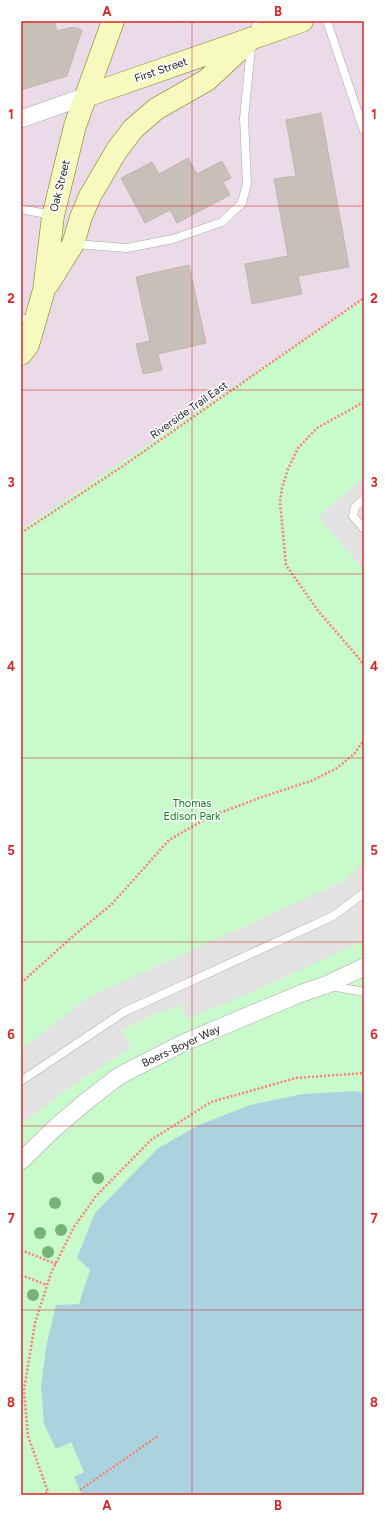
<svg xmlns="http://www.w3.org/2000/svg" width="385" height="1516" font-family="Figtree,sans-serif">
<rect width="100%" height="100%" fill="#f2efe9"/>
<path fill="#ebdbe8" d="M21,21H364V299L25,528L21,521Z"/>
<path fill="#c8facc" d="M364,299V1093L356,1091L302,1094L250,1105L90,1270L79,1304L56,1305L46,1347L41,1386L71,1442L84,1472L74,1477L82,1495H21V521L25,527Z"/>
<path fill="#e2e2e2" d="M364,477V570L318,517Z
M364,862V940L257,990L187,1019L180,1005L148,1017L122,1030L131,1048L79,1081L21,1124V1050L87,998L344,881Z"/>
<path fill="#aad3df" d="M356,1091L364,1093V1495H82L74,1477L84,1472L71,1442L56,1449L44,1424L41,1386L46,1347L56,1305L79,1304L90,1270L77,1258L95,1213L157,1149L199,1125L250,1105L302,1094Z"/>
<path fill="#c7bfb8" stroke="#c4b6ab" d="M21,21H54L57,31L73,27L82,30L67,76L21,90Z
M321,113L349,267L298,276L302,294L252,304L245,264L288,256L274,179L296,176L286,120Z
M188,158L197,174L222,161L231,178L223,182L230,195L177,223L170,210L145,223L121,178L152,162L159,174Z
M189,265L206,343L158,354L162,370L143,374L136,344L150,341L136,277Z"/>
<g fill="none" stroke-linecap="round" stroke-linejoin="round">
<defs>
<path id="lane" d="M327,21L364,131
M21,209L52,215
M75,244L127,248L173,239L222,222L242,203L247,183L244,118L252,38L258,21
M21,318L33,323
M364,499L355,507L353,516L364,529
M331,986L364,992
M21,1081L124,1012L333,916L364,893"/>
<path id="street" d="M21,119L86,96
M21,1161L57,1126L89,1099L119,1076L183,1043L302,993L326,985L364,967"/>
<path id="secondary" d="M86,96L302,21
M48,284L73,244L81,217L90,196L117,150L133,129L156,109L207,80L252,38
M21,354L28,345L44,290L53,216L75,126L113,21"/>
</defs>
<use href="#lane" stroke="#a9a9a9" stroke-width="9"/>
<use href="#street" stroke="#a9a9a9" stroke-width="18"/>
<use href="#secondary" stroke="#707d05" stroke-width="23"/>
<path stroke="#fa8072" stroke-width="2.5" stroke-dasharray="2 2" stroke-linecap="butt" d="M364,402L317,428L298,448L288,469L282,488L280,502L286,565L319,612L358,657L364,665
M21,533L123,466L364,298
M21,983L72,937L112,904L169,840L209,817L262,797L311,781L337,768L354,754L364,740
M21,1250L56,1264
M21,1275L47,1285
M80,1490L158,1436
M42,1495L48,1492L28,1436L24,1390L35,1323L51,1273L74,1227L96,1196L151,1140L211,1102L296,1078L364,1073"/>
<use href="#lane" stroke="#fff" stroke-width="8"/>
<use href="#street" stroke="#fff" stroke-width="17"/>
<use href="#secondary" stroke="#f7fabf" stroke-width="22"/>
</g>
<g fill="#74b475">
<circle cx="98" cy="1178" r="6"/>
<circle cx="55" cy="1203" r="6"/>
<circle cx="61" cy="1230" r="6"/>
<circle cx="40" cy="1233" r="6"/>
<circle cx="48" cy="1252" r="6"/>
<circle cx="33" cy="1295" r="6"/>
</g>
<path fill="none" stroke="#d62828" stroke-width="1" stroke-opacity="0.55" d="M192,21V1495M21,206H364M21,390H364M21,574H364M21,758H364M21,942H364M21,1126H364M21,1310H364"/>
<g text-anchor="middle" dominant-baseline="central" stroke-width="3" stroke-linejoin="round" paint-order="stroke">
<g font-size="11" fill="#222" stroke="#fff">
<text transform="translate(161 70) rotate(-19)">First Street</text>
<text transform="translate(60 186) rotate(-76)">Oak Street</text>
<text transform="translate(189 410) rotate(-35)">Riverside Trail East</text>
<text transform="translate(181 1046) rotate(-25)">Boers-Boyer Way</text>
</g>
<g font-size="11" fill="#0c8416" stroke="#fff">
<text x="192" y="803">Thomas<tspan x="192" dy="13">Edison Park</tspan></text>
</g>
</g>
<rect width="385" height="1516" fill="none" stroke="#ffffff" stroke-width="44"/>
<rect x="22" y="22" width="341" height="1472" fill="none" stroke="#d62828" stroke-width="1.5"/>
<g font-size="13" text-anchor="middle" font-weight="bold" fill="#d62828">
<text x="107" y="16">A</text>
<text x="278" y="16">B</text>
<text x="11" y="119">1</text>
<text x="374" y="119">1</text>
<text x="11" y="303">2</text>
<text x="374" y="303">2</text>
<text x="11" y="487">3</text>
<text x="374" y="487">3</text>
<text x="11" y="671">4</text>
<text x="374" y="671">4</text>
<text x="11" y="855">5</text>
<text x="374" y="855">5</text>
<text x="11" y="1039">6</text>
<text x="374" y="1039">6</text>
<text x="11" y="1223">7</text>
<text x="374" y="1223">7</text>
<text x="11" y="1407">8</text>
<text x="374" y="1407">8</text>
<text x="107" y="1510">A</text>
<text x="278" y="1510">B</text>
</g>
</svg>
